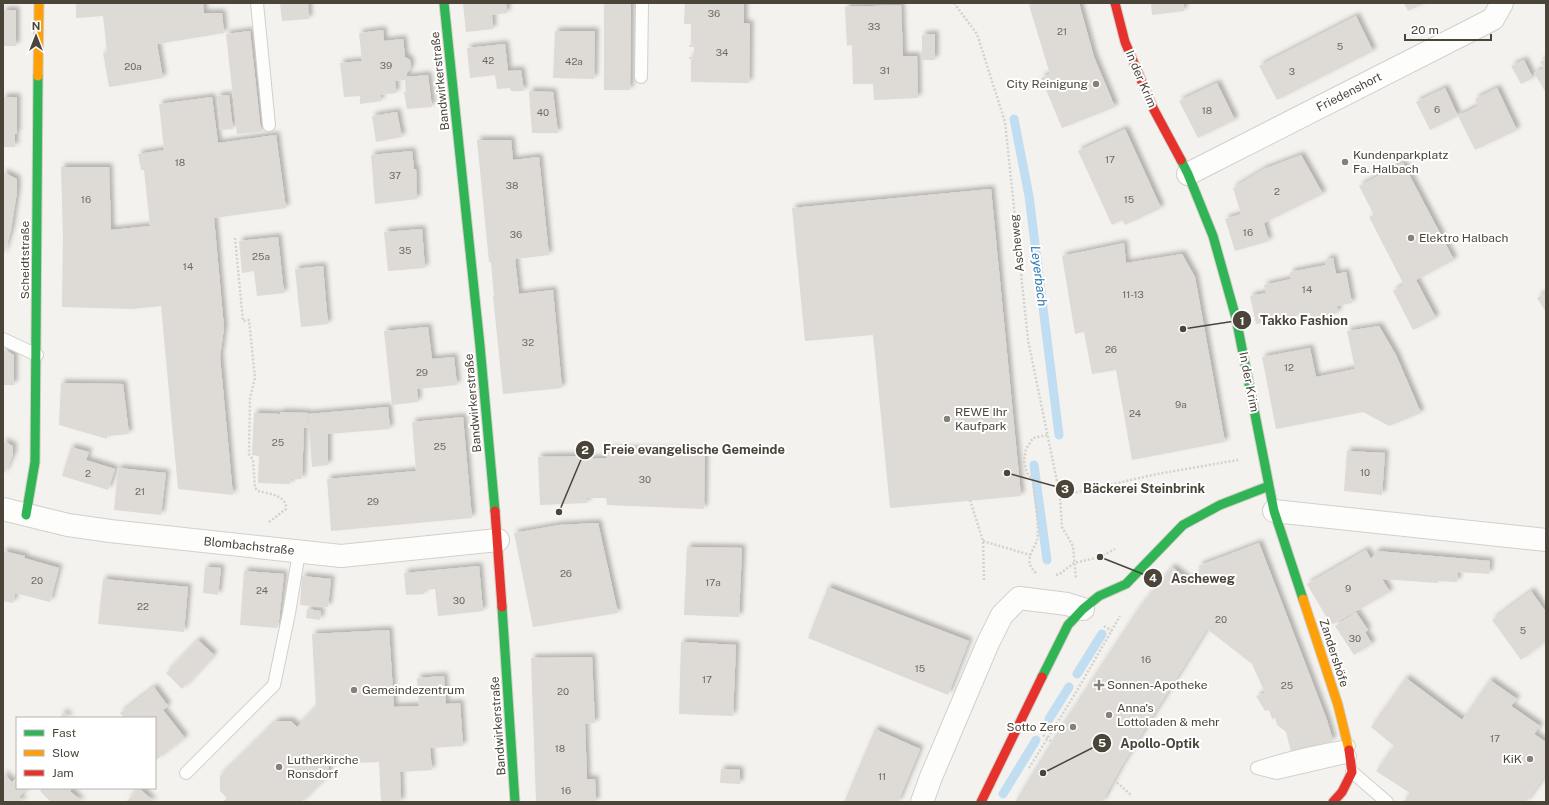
<svg xmlns="http://www.w3.org/2000/svg" width="1549" height="805" font-family="'Public Sans',sans-serif">
<defs>
<filter id="shadow"><feDropShadow dx="3.5" dy="-3.5" stdDeviation="2" flood-color="#0004"/></filter>
</defs>
<rect width="100%" height="100%" fill="#f4f2ee"/>
<g fill="none" stroke-linecap="round" stroke-linejoin="round">
<path stroke="#c0ddf1" stroke-width="9" d="M1014,119L1029,196L1059,435
M1034,465L1047,560
M1077,674L1102,634
M1049,719L1069,687
M1003,794L1036,740"/>
</g>
<path fill="#dedbd6" filter="url(#shadow)" d="M76,3H203L204,13H222L224,33L157,44L163,78L109,87L103,53L107,52L103,16L76,18Z
M280,3H308L309,19L282,21Z
M463,3H506L507,13L492,15L493,29L466,32Z
M604,3H631L630,90H604Z
M685,3H744V23L750,24L749,83L691,82V59H689V57H694V47H689V45H691V24H684Z
M1036,3H1079L1094,57L1115,107L1062,128L1041,78L1050,74L1029,5Z
M1151,3H1183L1184,11L1152,15Z
M1404,3H1425L1408,11Z
M901,5L903,56H917L918,98L874,100L873,84H853L852,45L847,46L845,7Z
M3,10H16V46H3Z
M1356,16L1373,51L1277,100L1259,66Z
M383,30L384,41L403,39L405,57L410,60L411,68L407,73V77L428,75L432,107L407,109L404,92H406L405,80L395,81L396,93L380,95L381,101L360,104V96L344,97L340,63L362,61L359,33Z
M250,31L261,132L237,134L226,34Z
M555,31H595L594,79L553,78Z
M935,34V60H922V35Z
M505,44L508,71L521,70L524,91H511L510,88L497,89L495,75L470,78L467,48Z
M1546,59V93L1534,73L1544,68L1540,62Z
M1524,60L1533,78L1521,84L1511,66Z
M1217,83L1235,120L1198,138L1179,101Z
M1445,88L1458,116L1430,130L1416,102Z
M1497,88L1517,130L1475,150L1458,116L1478,106L1475,99Z
M529,91L553,92L558,133H532Z
M229,95L233,129L220,130L217,96Z
M3,97H17V134H15V147H3Z
M212,97L218,143L276,135L286,208L214,218L224,328L220,357L233,495L178,489L161,306L132,309L62,307L63,237L61,167H109L111,230L150,226L144,170H141L138,154L164,150L159,104Z
M397,112L402,137L376,142L372,116Z
M1125,129L1161,208L1125,225L1122,220L1112,225L1078,151Z
M477,140H511L513,160L539,157L549,255L515,259L519,294L553,290L562,388L503,394L493,296H494L491,262H489Z
M412,151L414,169H416L417,199L375,204L371,155Z
M1301,155L1323,194L1264,223L1269,241L1235,251L1225,219L1241,214L1233,188L1264,169Z
M1403,163L1454,260L1416,280L1436,318L1413,330L1393,291L1404,285L1369,217L1374,215L1359,186Z
M3,172L17,179V192L11,230L3,257Z
M991,189L1021,496L890,508L873,335L805,341L792,208Z
M422,229L425,268L388,271L384,232Z
M278,237L284,293L257,296L254,271L242,273L239,241Z
M1124,243L1126,263L1182,254L1195,277L1225,442L1132,460L1116,370L1092,374L1084,332L1075,334L1062,256Z
M1333,258L1336,274L1346,272L1352,303L1337,306L1338,313L1311,318L1310,313L1256,324L1250,296L1266,293L1264,285L1291,279L1290,272L1326,265L1325,260Z
M323,266L328,324L301,327L295,269Z
M1546,292V312L1537,298Z
M1379,326L1396,355L1421,413L1389,426L1363,412L1276,429L1262,357L1310,348L1316,377L1355,369L1347,331Z
M428,327L432,359L454,357L457,385L417,389L418,402L392,405L384,331Z
M3,349L14,355V385H3Z
M61,383L123,384L129,434L107,436V439L59,425Z
M388,407L390,429L328,434V465L312,467L308,414Z
M280,412L308,413L307,428H304L302,479H291L290,484L258,483L259,456L252,455L254,413L280,414Z
M463,417L472,518L331,531L327,479L416,471L412,422Z
M3,441L13,446V455L3,476Z
M71,447L89,452L86,460L115,469L108,490L62,476Z
M606,449L705,451L704,509L607,505L606,498H587V503L540,505L538,457L585,456V459L606,458Z
M1347,451L1385,453L1382,495L1344,491Z
M118,468L166,473L161,515L114,510Z
M598,523L618,613L533,627L514,533L559,525Z
M1259,543L1327,720L1333,741L1291,752L1286,732L1277,725L1275,718L1272,719L1269,710L1265,711L1256,696L1265,693L1252,664L1207,629L1121,767L1102,802H1015L1060,728L1138,609L1172,567L1191,582L1201,569L1198,566Z
M687,547L742,548L739,617L684,615Z
M1366,550L1371,559L1377,551L1490,561L1489,574L1458,572L1457,582L1438,581V583L1382,579L1390,592L1331,625L1307,584Z
M3,551L25,556L24,558L59,568L50,602L15,593L13,603L3,601Z
M479,566L483,611L438,616L435,589L424,590V594L406,595L404,573Z
M205,567L221,568L218,595L203,593Z
M244,571L284,574L279,620L277,628L240,625Z
M302,576L331,579L328,607L300,605Z
M103,579L188,587L184,632L98,624Z
M828,587L969,641L948,695L808,638Z
M1531,591L1546,612V641L1521,660L1492,620Z
M307,609L321,611L320,620L306,618Z
M1356,612L1368,630L1365,632L1372,644L1354,655L1335,626Z
M389,630L394,707L419,706L417,678L444,676L446,704L460,703L463,746L430,748L432,770L400,772L401,802H381L379,762L351,763L350,759L329,760L328,775L301,802H223L227,798L220,791V776L276,721H291L297,727L316,707L312,634Z
M198,640L214,655L182,689L166,673Z
M681,642L736,645L733,716L679,714Z
M592,657L595,723L585,724L587,779H595L596,802H536L531,658Z
M1406,678L1462,720L1490,680L1517,699L1511,706L1540,726L1534,734L1546,742V774L1526,802H1403L1410,793L1376,771L1394,746L1371,727Z
M154,687L168,706L163,710L185,738L156,760L155,718H124L120,713Z
M64,712L70,718H59Z
M875,729L920,749L898,802H844Z
M721,769L740,770V784L720,783Z
M3,773L12,782L17,777V788H28L19,797L24,802H3Z
M43,788H73L70,791L82,802H51L40,791Z
M139,788L154,802H126Z"/>
<g fill="none" stroke-linecap="round" stroke-linejoin="round">
<defs>
<path id="lane" d="M257,3L269,125
M641,77L642,3
M3,339L37,355
M1257,768L1277,773L1350,756
M1257,768C1287,758 1318,751 1349,746
M1352,772L1387,802
M186,773L274,685L289,613L299,552"/>
<path id="street" d="M1188,174L1493,19L1502,3
M3,509L68,525L110,531L341,556L498,540
M1274,511L1546,540
M922,802L931,777L988,643L1002,615L1019,598L1067,604L1083,609"/>
<path id="fast" d="M444,3L480,346L495,511
M1181,160L1188,174L1213,236L1236,318L1274,511L1303,599
M26,515L35,462L38,76
M502,607L515,802
M1042,677L1068,625L1083,609L1099,596L1126,584L1183,525L1220,505L1269,486"/>
<path id="slow" d="M38,76L39,3
M1303,599L1338,705L1349,750"/>
<path id="jam" d="M1115,3L1125,42L1153,108L1181,160
M495,511L502,607
M981,802L1042,677
M1333,802L1342,792L1352,772L1349,750"/>
</defs>
<use href="#lane" stroke="#d2d0cb" stroke-width="14"/>
<use href="#street" stroke="#d2d0cb" stroke-width="24"/>
<use href="#fast" stroke="#d3cfc5" stroke-width="11"/>
<use href="#slow" stroke="#d3cfc5" stroke-width="11"/>
<use href="#jam" stroke="#d3cfc5" stroke-width="11"/>
<path stroke="#d3d2cc" stroke-width="2.5" stroke-dasharray="2 2" stroke-linecap="butt" d="M954,3L977,34L1005,122L1028,340L1060,496L1062,527L1073,546L1076,579
M235,238L243,321L249,320L255,378L250,398L249,454L253,460L255,488L258,491C269,494 287,495 286,509L269,522
M1060,496L1157,474L1238,460
M970,500L983,541L984,582
M983,541L1030,555
M1036,573C1023,561 1033,552 1037,540C1040,531 1034,492 1033,480L1027,473L1024,461L1026,449L1033,438L1047,435
M1056,575L1061,573L1074,563L1100,557L1115,549
M1104,626L1112,631
M1043,735L1052,742
M1029,768L1075,694L1120,616
M1114,780L1131,795"/>
<use href="#lane" stroke="#fdfdfc" stroke-width="12"/>
<use href="#street" stroke="#fdfdfc" stroke-width="22"/>
<use href="#fast" stroke="#30b455" stroke-width="9"/>
<use href="#slow" stroke="#ff9f0a" stroke-width="9"/>
<use href="#jam" stroke="#e5322d" stroke-width="9"/>
</g>
<g fill="#868178" stroke="#fff" stroke-width="1.5">
<circle cx="1096" cy="84" r="4"/>
<circle cx="1345" cy="162" r="4"/>
<circle cx="1411" cy="238" r="4"/>
<circle cx="947" cy="419" r="4"/>
<path d="M1097 679h4v4h4v4h-4v4h-4v-4h-4v-4h4z"/>
<circle cx="354" cy="690" r="4"/>
<circle cx="1109" cy="715" r="4"/>
<circle cx="1073" cy="727" r="4"/>
<circle cx="1530" cy="759" r="4"/>
<circle cx="279" cy="767" r="4"/>
</g>
<g text-anchor="middle" dominant-baseline="central" stroke-width="4" stroke-linejoin="round" paint-order="stroke">
<g font-size="10" fill="#706a61">
<text x="714" y="13">36</text>
<text x="874" y="26">33</text>
<text x="1062" y="31">21</text>
<text x="1340" y="46">5</text>
<text x="722" y="52">34</text>
<text x="488" y="60">42</text>
<text x="574" y="61">42a</text>
<text x="386" y="65">39</text>
<text x="133" y="66">20a</text>
<text x="885" y="70">31</text>
<text x="1292" y="71">3</text>
<text x="1437" y="109">6</text>
<text x="1207" y="110">18</text>
<text x="543" y="112">40</text>
<text x="1110" y="159">17</text>
<text x="180" y="162">18</text>
<text x="395" y="175">37</text>
<text x="512" y="185">38</text>
<text x="1277" y="191">2</text>
<text x="86" y="199">16</text>
<text x="1129" y="199">15</text>
<text x="1248" y="232">16</text>
<text x="516" y="234">36</text>
<text x="405" y="250">35</text>
<text x="261" y="256">25a</text>
<text x="188" y="266">14</text>
<text x="1307" y="289">14</text>
<text x="1133" y="294">11-13</text>
<text x="528" y="342">32</text>
<text x="1111" y="349">26</text>
<text x="1289" y="367">12</text>
<text x="422" y="372">29</text>
<text x="1181" y="404">9a</text>
<text x="1135" y="413">24</text>
<text x="278" y="442">25</text>
<text x="440" y="446">25</text>
<text x="1365" y="472">10</text>
<text x="88" y="473">2</text>
<text x="645" y="479">30</text>
<text x="140" y="491">21</text>
<text x="373" y="501">29</text>
<text x="566" y="573">26</text>
<text x="37" y="580">20</text>
<text x="713" y="582">17a</text>
<text x="1348" y="588">9</text>
<text x="262" y="590">24</text>
<text x="459" y="600">30</text>
<text x="143" y="606">22</text>
<text x="1221" y="619">20</text>
<text x="1523" y="630">5</text>
<text x="1355" y="638">30</text>
<text x="1146" y="659">16</text>
<text x="920" y="668">15</text>
<text x="707" y="679">17</text>
<text x="1287" y="685">25</text>
<text x="563" y="691">20</text>
<text x="1495" y="738">17</text>
<text x="560" y="748">18</text>
<text x="882" y="776">11</text>
<text x="566" y="790">16</text>
</g>
<g font-size="12" fill="#4b4439" stroke="#fff">
<text transform="translate(1141 79) rotate(67)">In der Krim</text>
<text transform="translate(440 81) rotate(-96)">Bandwirkerstraße</text>
<text transform="translate(1349 92) rotate(-27)">Friedenshort</text>
<text transform="translate(1017 243) rotate(-96)">Ascheweg</text>
<text transform="translate(25 260) rotate(-90)">Scheidtstraße</text>
<text transform="translate(1249 382) rotate(79)">In der Krim</text>
<text transform="translate(473 403) rotate(-95)">Bandwirkerstraße</text>
<text transform="translate(249 546) rotate(6)">Blombachstraße</text>
<text transform="translate(1334 653) rotate(72)">Zandershöfe</text>
<text transform="translate(498 726) rotate(-94)">Bandwirkerstraße</text>
</g>
<g font-size="12" fill="#4b4439" stroke="#fff" text-anchor="start">
<text x="1088" y="84" text-anchor="end">City Reinigung</text>
<text x="1353" y="155">Kundenparkplatz<tspan x="1353" dy="14">Fa. Halbach</tspan></text>
<text x="1419" y="238">Elektro Halbach</text>
<text x="955" y="412">REWE Ihr<tspan x="955" dy="14">Kaufpark</tspan></text>
<text x="1107" y="685">Sonnen-Apotheke</text>
<text x="362" y="690">Gemeindezentrum</text>
<text x="1117" y="708">Anna's<tspan x="1117" dy="14">Lottoladen &amp; mehr</tspan></text>
<text x="1065" y="727" text-anchor="end">Sotto Zero</text>
<text x="1522" y="759" text-anchor="end">KiK</text>
<text x="287" y="760">Lutherkirche<tspan x="287" dy="14">Ronsdorf</tspan></text>
</g>
<g font-size="13" font-style="italic" fill="#2e7ab2" stroke="#fff">
<text transform="translate(1039 276) rotate(83)">Leyerbach</text>
</g>
</g>
<path fill="none" stroke="#4b4439" stroke-width="1.5" d="M1183 329L1242 320M559 512L585 450M1007 473L1065 489M1100 557L1153 578M1043 773L1102 743"/>
<g fill="#4b4439" stroke="#fff" stroke-width="1.5">
<circle cx="1183" cy="329" r="4"/>
<circle cx="559" cy="512" r="4"/>
<circle cx="1007" cy="473" r="4"/>
<circle cx="1100" cy="557" r="4"/>
<circle cx="1043" cy="773" r="4"/>
<circle cx="1242" cy="320" r="10"/>
<circle cx="585" cy="450" r="10"/>
<circle cx="1065" cy="489" r="10"/>
<circle cx="1153" cy="578" r="10"/>
<circle cx="1102" cy="743" r="10"/>
</g>
<g font-size="12" text-anchor="middle" font-weight="bold" fill="#fff">
<text x="1242" y="325">1</text>
<text x="585" y="454">2</text>
<text x="1065" y="493">3</text>
<text x="1153" y="582">4</text>
<text x="1102" y="747">5</text>
</g>
<g font-size="13" text-anchor="middle" font-weight="bold" fill="#4b4439" stroke="#fff" stroke-width="4" stroke-linejoin="round" paint-order="stroke">
<text x="1304" y="325">Takko Fashion</text>
<text x="694" y="454">Freie evangelische Gemeinde</text>
<text x="1144" y="493">Bäckerei Steinbrink</text>
<text x="1203" y="583">Ascheweg</text>
<text x="1160" y="748">Apollo-Optik</text>
</g>
<rect width="1549" height="805" fill="none" stroke="#4b4439" stroke-width="8"/>
<rect x="16" y="717" width="140" height="72" fill="#ffffff" stroke="#b7b4b0"/>
<rect x="24" y="730" width="20" height="6" fill="#30b455" stroke="#b7b4b0"/>
<text x="52" y="737" font-size="12" fill="#4b4439">Fast</text>
<rect x="24" y="750" width="20" height="6" fill="#ff9f0a" stroke="#b7b4b0"/>
<text x="52" y="757" font-size="12" fill="#4b4439">Slow</text>
<rect x="24" y="770" width="20" height="6" fill="#e5322d" stroke="#b7b4b0"/>
<text x="52" y="777" font-size="12" fill="#4b4439">Jam</text>
<g transform="translate(36 36)" stroke="#ffffff" stroke-width="3" paint-order="stroke">
<path d="M0-3L7 15L0 10L-7 15Z" fill="#4b4439"/>
<text y="-6" font-size="11" font-weight="bold" text-anchor="middle" fill="#4b4439">N</text>
</g>
<path d="M1405 34v6h86v-6" fill="none" stroke="#4b4439" stroke-width="2"/>
<text x="1411" y="34" font-size="12" fill="#4b4439" stroke="#ffffff" stroke-width="3" paint-order="stroke">20 m</text>
</svg>
